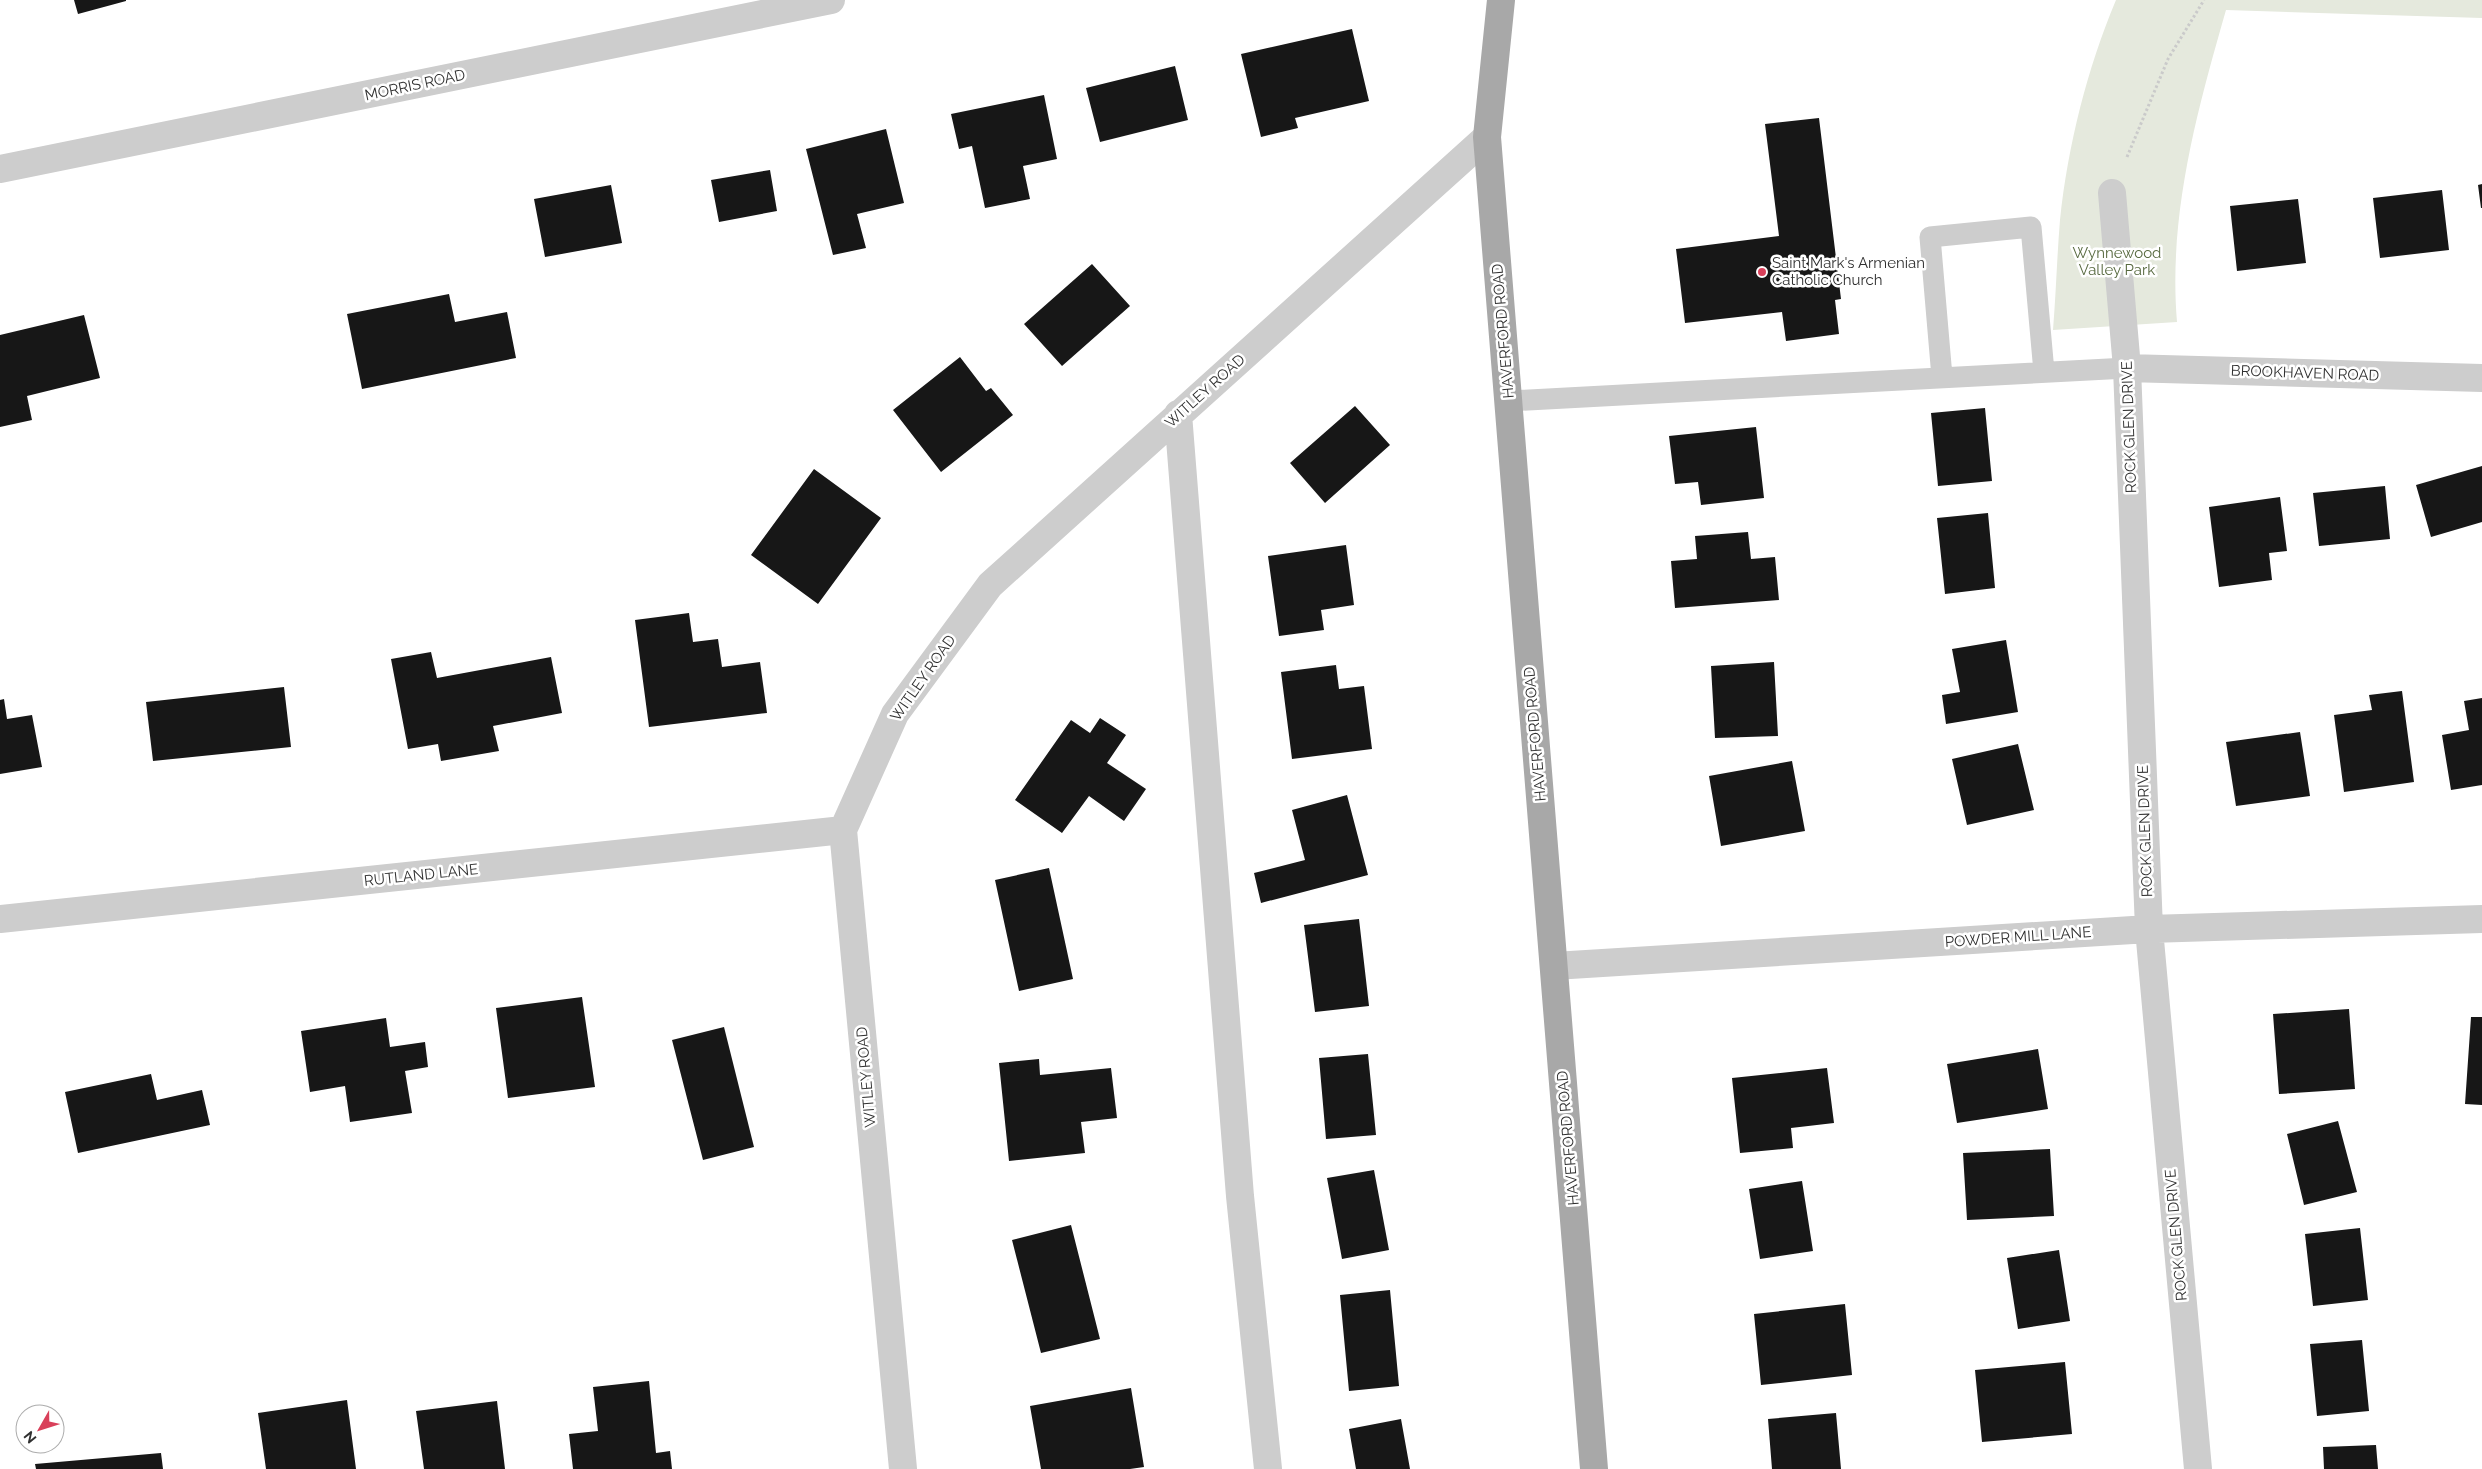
<svg xmlns="http://www.w3.org/2000/svg" width="2482" height="1469" font-family="Raleway,sans-serif">
<rect width="100%" height="100%" fill="#fff"/>
<path fill="#e5e9dd" d="M2116,0H2482V18L2226,10C2197,111 2168,215 2177,322L2053,330C2056,293 2057,256 2060,220C2068,145 2087,69 2116,0Z"/>
<path fill="#171717" d="M74,0H126V1L78,14Z
M1352,29L1369,101L1295,118L1298,128L1261,137L1241,54Z
M1175,66L1188,120L1100,142L1086,88Z
M1044,95L1057,159L1023,166L1030,199L985,208L972,146L959,149L951,114Z
M1819,118L1841,299L1835,300L1839,334L1786,341L1782,312L1685,323L1676,249L1779,236L1765,124Z
M886,129L904,203L857,214L866,248L833,255L806,149Z
M770,170L777,211L719,222L711,180Z
M2482,184V208H2481L2478,185Z
M611,185L622,243L545,257L534,199Z
M2442,190L2449,250L2380,258L2373,198Z
M2298,199L2306,263L2237,271L2230,206Z
M1092,264L1130,306L1062,366L1024,324Z
M449,294L455,322L507,312L516,358L362,389L347,314Z
M84,315L100,378L27,396L32,420L0,427V335Z
M960,357L986,391L991,388L1013,415L941,472L893,410Z
M1355,406L1390,445L1325,503L1290,463Z
M1985,408L1992,481L1938,486L1931,413Z
M1756,427L1764,498L1701,505L1698,482L1675,484L1669,436Z
M2482,466V522L2431,537L2416,485Z
M814,469L881,518L818,604L751,555Z
M2385,486L2390,539L2319,546L2313,493Z
M2280,497L2287,551L2269,553L2272,580L2219,587L2209,507Z
M1988,513L1995,588L1945,594L1937,518Z
M1748,532L1751,559L1775,557L1779,600L1675,608L1671,561L1697,559L1695,536Z
M1346,545L1354,605L1321,610L1324,630L1279,636L1268,556Z
M689,613L693,642L718,639L722,667L760,662L767,713L649,727L635,620Z
M2006,640L2018,712L1946,724L1942,695L1960,692L1952,649Z
M431,652L437,678L551,657L562,713L493,726L499,751L441,761L438,744L408,749L391,659Z
M1774,662L1778,736L1715,738L1711,666Z
M1336,665L1339,689L1364,686L1372,749L1292,759L1281,672Z
M284,687L291,747L153,761L146,702Z
M2402,691L2414,782L2344,792L2334,715L2372,710L2369,695Z
M2482,698V785L2451,790L2442,735L2469,730L2464,701Z
M4,699L7,719L32,715L42,767L0,774V700Z
M1100,718L1126,735L1107,763L1146,789L1124,821L1089,796L1062,833L1015,800L1071,720L1090,733Z
M2300,732L2310,796L2236,806L2226,742Z
M2018,744L2034,810L1967,825L1952,759Z
M1792,761L1805,831L1721,846L1709,776Z
M1347,795L1368,875L1261,903L1254,873L1305,860L1292,810Z
M1049,868L1073,979L1019,991L995,880Z
M1359,919L1369,1006L1315,1012L1304,925Z
M582,997L595,1087L508,1098L496,1008Z
M2349,1009L2355,1089L2279,1094L2273,1014Z
M2471,1017H2482V1105L2465,1104Z
M386,1018L390,1047L425,1042L428,1067L405,1071L412,1113L350,1122L345,1086L310,1092L301,1031Z
M724,1027L754,1147L703,1160L672,1040Z
M2038,1049L2048,1109L1957,1123L1947,1064Z
M1368,1054L1376,1135L1326,1139L1319,1058Z
M1039,1059L1040,1075L1111,1068L1117,1118L1081,1122L1085,1153L1009,1161L999,1063Z
M1827,1068L1834,1123L1791,1128L1793,1148L1740,1153L1732,1078Z
M151,1074L157,1100L202,1090L210,1125L78,1153L65,1092Z
M2338,1121L2357,1192L2304,1205L2287,1134Z
M2050,1149L2054,1216L1967,1220L1963,1153Z
M1374,1170L1389,1250L1342,1259L1327,1178Z
M1802,1181L1813,1251L1760,1259L1749,1189Z
M1071,1225L1100,1339L1041,1353L1012,1240Z
M2360,1228L2368,1300L2313,1306L2305,1234Z
M2059,1250L2070,1321L2018,1329L2007,1258Z
M1390,1290L1399,1386L1349,1391L1340,1295Z
M1845,1304L1852,1375L1761,1385L1754,1314Z
M2362,1340L2369,1411L2317,1416L2310,1344Z
M2065,1362L2072,1434L1982,1442L1975,1370Z
M649,1381L656,1453L670,1451L672,1469H573L569,1434L598,1431L593,1387Z
M1131,1388L1144,1467L1130,1469H1041L1030,1406Z
M347,1400L356,1469H266L258,1413Z
M497,1401L505,1469H424L416,1411Z
M1836,1413L1841,1469H1772L1768,1419Z
M1401,1419L1410,1469H1356L1349,1429Z
M2376,1445L2378,1469H2324L2323,1447Z
M161,1453L163,1469H36L35,1464Z"/>
<g fill="none" stroke-linecap="round" stroke-linejoin="round">
<path stroke="#cacaca" stroke-width="3" stroke-dasharray="2.5 2.5" stroke-linecap="butt" d="M2127,157L2168,59L2204,0"/>
<path stroke="#cdcdcd" stroke-width="21" d="M1942,377L1930,237L2031,227L2044,372
M1508,401L2127,368"/>
<path stroke="#cdcdcd" stroke-width="28" d="M0,169L831,0
M2112,193L2127,368L2149,929L2198,1469
M2127,368L2482,378
M1178,414L1240,1196L1268,1469
M0,919L843,830
M1554,966L2149,929L2482,919
M903,1469L843,830L895,714L990,585L1487,137"/>
<path stroke="#a8a8a8" stroke-width="28" d="M1501,0L1487,137L1594,1469"/>
</g>
<circle fill="#d9405a" stroke="#fff" stroke-width="2" cx="1762" cy="272" r="5"/>
<g text-anchor="middle" dominant-baseline="central" stroke-width="5" stroke-linejoin="round" paint-order="stroke">
<g font-size="15" fill="#303030" stroke="#fff">
<text transform="translate(415 85) rotate(-12)">MORRIS ROAD</text>
<text transform="translate(1503 331) rotate(-95)">HAVERFORD ROAD</text>
<text transform="translate(2305 373) rotate(2)">BROOKHAVEN ROAD</text>
<text transform="translate(1205 391) rotate(-42)">WITLEY ROAD</text>
<text transform="translate(2129 427) rotate(-92)">ROCK GLEN DRIVE</text>
<text transform="translate(923 678) rotate(-55)">WITLEY ROAD</text>
<text transform="translate(1535 734) rotate(-95)">HAVERFORD ROAD</text>
<text transform="translate(2145 831) rotate(-92)">ROCK GLEN DRIVE</text>
<text transform="translate(421 875) rotate(-6)">RUTLAND LANE</text>
<text transform="translate(2018 937) rotate(-4)">POWDER MILL LANE</text>
<text transform="translate(866 1077) rotate(-95)">WITLEY ROAD</text>
<text transform="translate(1568 1138) rotate(-95)">HAVERFORD ROAD</text>
<text transform="translate(2176 1235) rotate(-95)">ROCK GLEN DRIVE</text>
</g>
<g font-size="15" fill="#586a40" stroke="#fff">
<text x="2117" y="253">Wynnewood<tspan x="2117" dy="17">Valley Park</tspan></text>
</g>
<g font-size="15" fill="#303030" stroke="#fff" text-anchor="start">
<text x="1772" y="263">Saint Mark's Armenian<tspan x="1772" dy="17">Catholic Church</tspan></text>
</g>
</g>
<g transform="translate(40 1429) rotate(231)"><circle r="24" fill="#ffffff" stroke="#acacac"/>
<path d="M0-4L9 19L0 12L-9 19Z" fill="#d9405a"/>
<text y="-8" font-size="14" font-weight="bold" text-anchor="middle" fill="#303030">N</text>
</g>
</svg>
